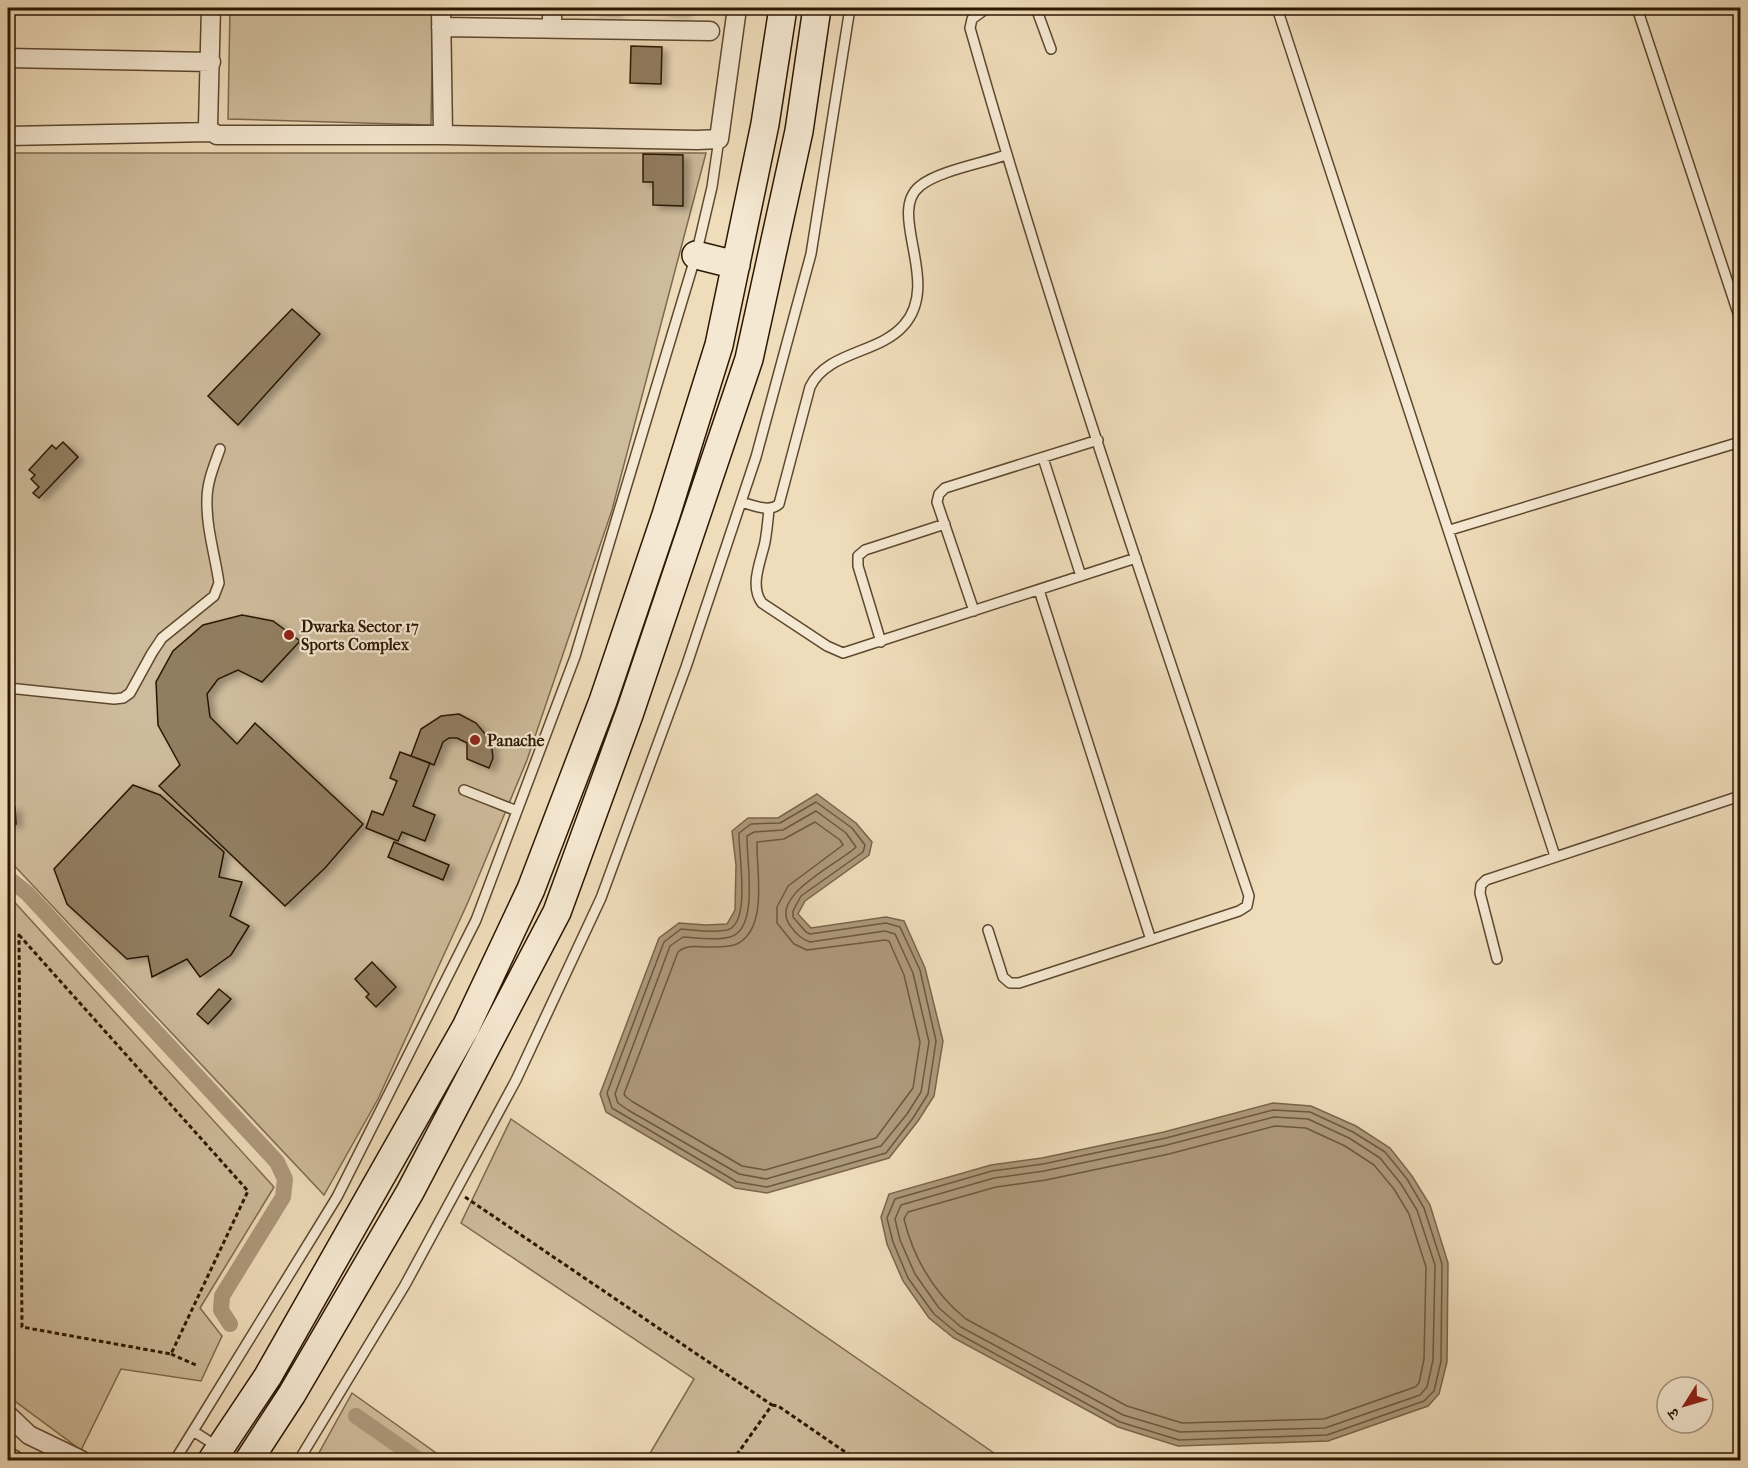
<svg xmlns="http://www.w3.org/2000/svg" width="1748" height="1468" font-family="'IM FELL French Canon','Noto Serif Devanagari',serif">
<defs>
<filter id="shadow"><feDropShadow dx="6" dy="3.5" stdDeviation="3" flood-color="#0004"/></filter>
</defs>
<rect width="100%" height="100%" fill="#efdcba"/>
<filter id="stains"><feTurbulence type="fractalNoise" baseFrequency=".00333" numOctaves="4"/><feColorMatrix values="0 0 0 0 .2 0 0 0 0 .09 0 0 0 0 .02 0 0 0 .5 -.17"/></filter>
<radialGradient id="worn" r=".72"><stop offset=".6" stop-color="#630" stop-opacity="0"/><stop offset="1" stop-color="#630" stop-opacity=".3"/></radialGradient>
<path fill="#cebb9b" stroke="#7d694e" stroke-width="1.5" d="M230,8H433L431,125L228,119Z
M8,153H706L612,510L527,760L468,902L378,1099L324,1195L8,859Z
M8,895L274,1187L200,1308L222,1336L201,1381L121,1369L81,1450L8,1396Z
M511,1119L1004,1460H646L694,1379L461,1223Z
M352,1393L446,1460H315Z"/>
<path fill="#ad997b" stroke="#79654a" stroke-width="1.5" d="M817,794L856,823L872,842L869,855L805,901L798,914L811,928L886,917L904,921L925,968L943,1041L934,1096L918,1121L889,1158L767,1193L735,1188L606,1112L600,1094L659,938L679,923L706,925L727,924L735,910L736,865L732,831L748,818H778Z
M1273,1103L1311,1106L1356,1126L1390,1148L1412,1176L1430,1205L1448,1263L1447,1362L1439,1394L1428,1406L1328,1441L1178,1446L1118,1427L954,1338L929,1318L903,1281L887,1244L881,1217L889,1194L991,1165L1042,1158L1164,1132Z"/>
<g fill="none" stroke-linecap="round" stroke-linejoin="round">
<path stroke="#6c583e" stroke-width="1.5" d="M816,802L852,828L865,845L863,852L801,896L793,911V917L806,932L810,934L886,923L900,927L920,970L936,1041L928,1094L913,1118L886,1153L767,1187L737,1182L612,1108L607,1093L664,942L681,929C696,930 713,933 727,930C752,924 738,851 739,833L751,824L780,823Z
M816,811L846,833L856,847C839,864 764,897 792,928C797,934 801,939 810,942L885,931L895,934L913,973L929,1042L921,1092L907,1114L881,1146L766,1179L739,1174L628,1110L618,1103L615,1094L670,946L683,937C698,938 716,941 730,937C760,929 746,858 747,836L754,832L783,830Z
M815,822L840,840L843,845L788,886L777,907V923L794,944L807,950L885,940L889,941L904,975L920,1042L913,1088L876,1138L765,1170L742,1166L633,1102L626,1097L624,1094L678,952C689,943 700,948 714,947C721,947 730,947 737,944C769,928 756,869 757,842L784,839Z
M1273,1110L1310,1112L1353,1132L1385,1152L1407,1179L1424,1208L1442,1264L1441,1361L1434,1391L1424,1401L1327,1435L1179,1440L1120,1422L957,1333L934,1314L908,1278L893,1242L887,1218L895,1199L992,1171L1043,1164L1166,1138Z
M1274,1117L1308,1119L1349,1138L1380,1158L1401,1184L1417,1210L1435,1265L1433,1360L1427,1387L1420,1395L1325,1428L1180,1432L1123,1415L961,1327L939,1308L915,1274L900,1240L895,1219L901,1205L994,1178L1044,1171L1167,1145Z
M1275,1126L1306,1128L1345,1146L1374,1165L1394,1189L1409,1214L1426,1267L1424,1359L1419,1383L1415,1387L1324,1419L1182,1423L1127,1406L966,1319C934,1293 914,1260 904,1219L908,1212L996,1187L1046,1180L1169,1154Z"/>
<path stroke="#ad997b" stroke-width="16" d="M8,878L27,893L277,1162L285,1179L283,1197L222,1296L221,1310L230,1324
M356,1416L419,1460"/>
</g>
<path fill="#917d61" stroke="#2c1701" stroke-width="1.5" filter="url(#shadow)" d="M593,8H617L616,14L592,12Z
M662,8H685L684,14L661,11Z
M631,46L662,47L661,84L630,83Z
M643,154L683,155V206L653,205V182H643Z
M292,309L320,334L238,425L208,396Z
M63,442L78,457L39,498L33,493L39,487L31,479L35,475L29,470L52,445L56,449Z
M242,615L273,621L300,641L262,682L238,670L218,679L207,694L210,717L237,744L255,723L363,824L325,868L285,906L159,786L180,765L158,725L156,682L173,651L203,625Z
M459,714L476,723L491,741L493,758L489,768L467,759V743L457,738H449L443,742L434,765L411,756L421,729L441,716Z
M400,752L430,763L413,806L435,815L425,841L402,832L398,841L366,828L372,811L383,815L397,781L390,778Z
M133,785L160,795L224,852L219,877L242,882L230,916L249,926L231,955L200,977L187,959L152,977L148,956L127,959L67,904L54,869Z
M15,807L16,824H8V808Z
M394,842L449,865L443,880L388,857Z
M372,962L396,987L376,1007L366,997L369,994L355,979Z
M219,989L231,999L208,1024L197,1014Z"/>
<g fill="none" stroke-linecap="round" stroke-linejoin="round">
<defs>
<path id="lane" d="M987,8L972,19L970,28C1053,320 1152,608 1249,896L1247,906L1239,911L1019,983H1010L1003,977L988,930
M1036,8L1051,49
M1277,8L1555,856
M1637,8L1740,319
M1043,458L1081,576
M741,502C753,505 769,513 779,504L810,387C827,351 879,354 904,325C942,282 886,213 920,186C938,171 983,163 1006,155
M769,509C768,520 767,531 765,542C761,561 749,586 762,603L827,646L843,653L1136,558
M1450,530L1740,442
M1039,590L1151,940
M974,611L937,502L939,494L945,488L1098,440
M881,642L858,566V556L865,550L945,524
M8,688L114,699L123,698L130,693L152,653L162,638L214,596L219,583C215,555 206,527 207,499C207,482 214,466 220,449
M464,790L517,811
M1497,959L1480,893L1481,885L1486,880L1740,796
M193,1431L337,1197L476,920L575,657L696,255L712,187L719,139
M175,1460L193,1431L218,1447
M299,1460L405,1285L516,1080L601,898L686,667L756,457L811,254L850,8"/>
<path id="street" d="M211,8L208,125L209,130L217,135H443L697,140L719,139L737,8
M441,8L443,135
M441,27L710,31
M552,28V8
M8,58L211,62
M8,136L211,132
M8,1415L29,1435L81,1460
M8,1457L14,1460"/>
<path id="secondary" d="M696,255L736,265
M212,1460L268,1376L466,1027L531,889L603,701L666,515L719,345L765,124L783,8
M249,1460L292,1394L410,1192L557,912L630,712L749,359L799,131L817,8"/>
</defs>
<use href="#lane" stroke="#5d482f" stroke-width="12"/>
<use href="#street" stroke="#5d482f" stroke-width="21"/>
<use href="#secondary" stroke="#2c1701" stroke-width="30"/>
<path stroke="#2c1701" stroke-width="3" stroke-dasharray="4.5 3" stroke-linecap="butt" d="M19,935L248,1191L171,1354L22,1327Z
M465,1197L772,1405L733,1460
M171,1354L196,1365
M772,1405L778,1406L857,1460"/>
<use href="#lane" stroke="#f5e8d2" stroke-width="9"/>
<use href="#street" stroke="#f5e8d2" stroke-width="18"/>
<use href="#secondary" stroke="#f5e8d2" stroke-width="27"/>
</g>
<g fill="#8f2418" stroke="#f5e8d2" stroke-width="2">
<circle cx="289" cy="635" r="6"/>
<circle cx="475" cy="740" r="6"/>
</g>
<g text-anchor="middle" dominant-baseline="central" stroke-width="4.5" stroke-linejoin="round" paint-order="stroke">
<g font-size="16" font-weight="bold" fill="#2c1701" stroke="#f5e8d2" text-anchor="start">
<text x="301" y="626">Dwarka Sector 17<tspan x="301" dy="18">Sports Complex</tspan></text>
<text x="487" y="740">Panache</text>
</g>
</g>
<rect width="1748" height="1468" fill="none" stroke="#efdcba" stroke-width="30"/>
<rect x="9" y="9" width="1730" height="1450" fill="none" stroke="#2c1701" stroke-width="3"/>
<rect x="15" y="15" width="1718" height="1438" fill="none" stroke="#2c1701" stroke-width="1.5"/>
<g transform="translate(1685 1405) rotate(233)"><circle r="28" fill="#f5e8d2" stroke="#a5947e" stroke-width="1.5"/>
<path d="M0-4.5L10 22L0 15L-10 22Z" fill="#8f2418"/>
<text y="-9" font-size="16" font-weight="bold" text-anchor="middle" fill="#2c1701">उ</text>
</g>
<rect width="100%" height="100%" filter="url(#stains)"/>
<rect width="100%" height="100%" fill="url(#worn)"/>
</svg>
